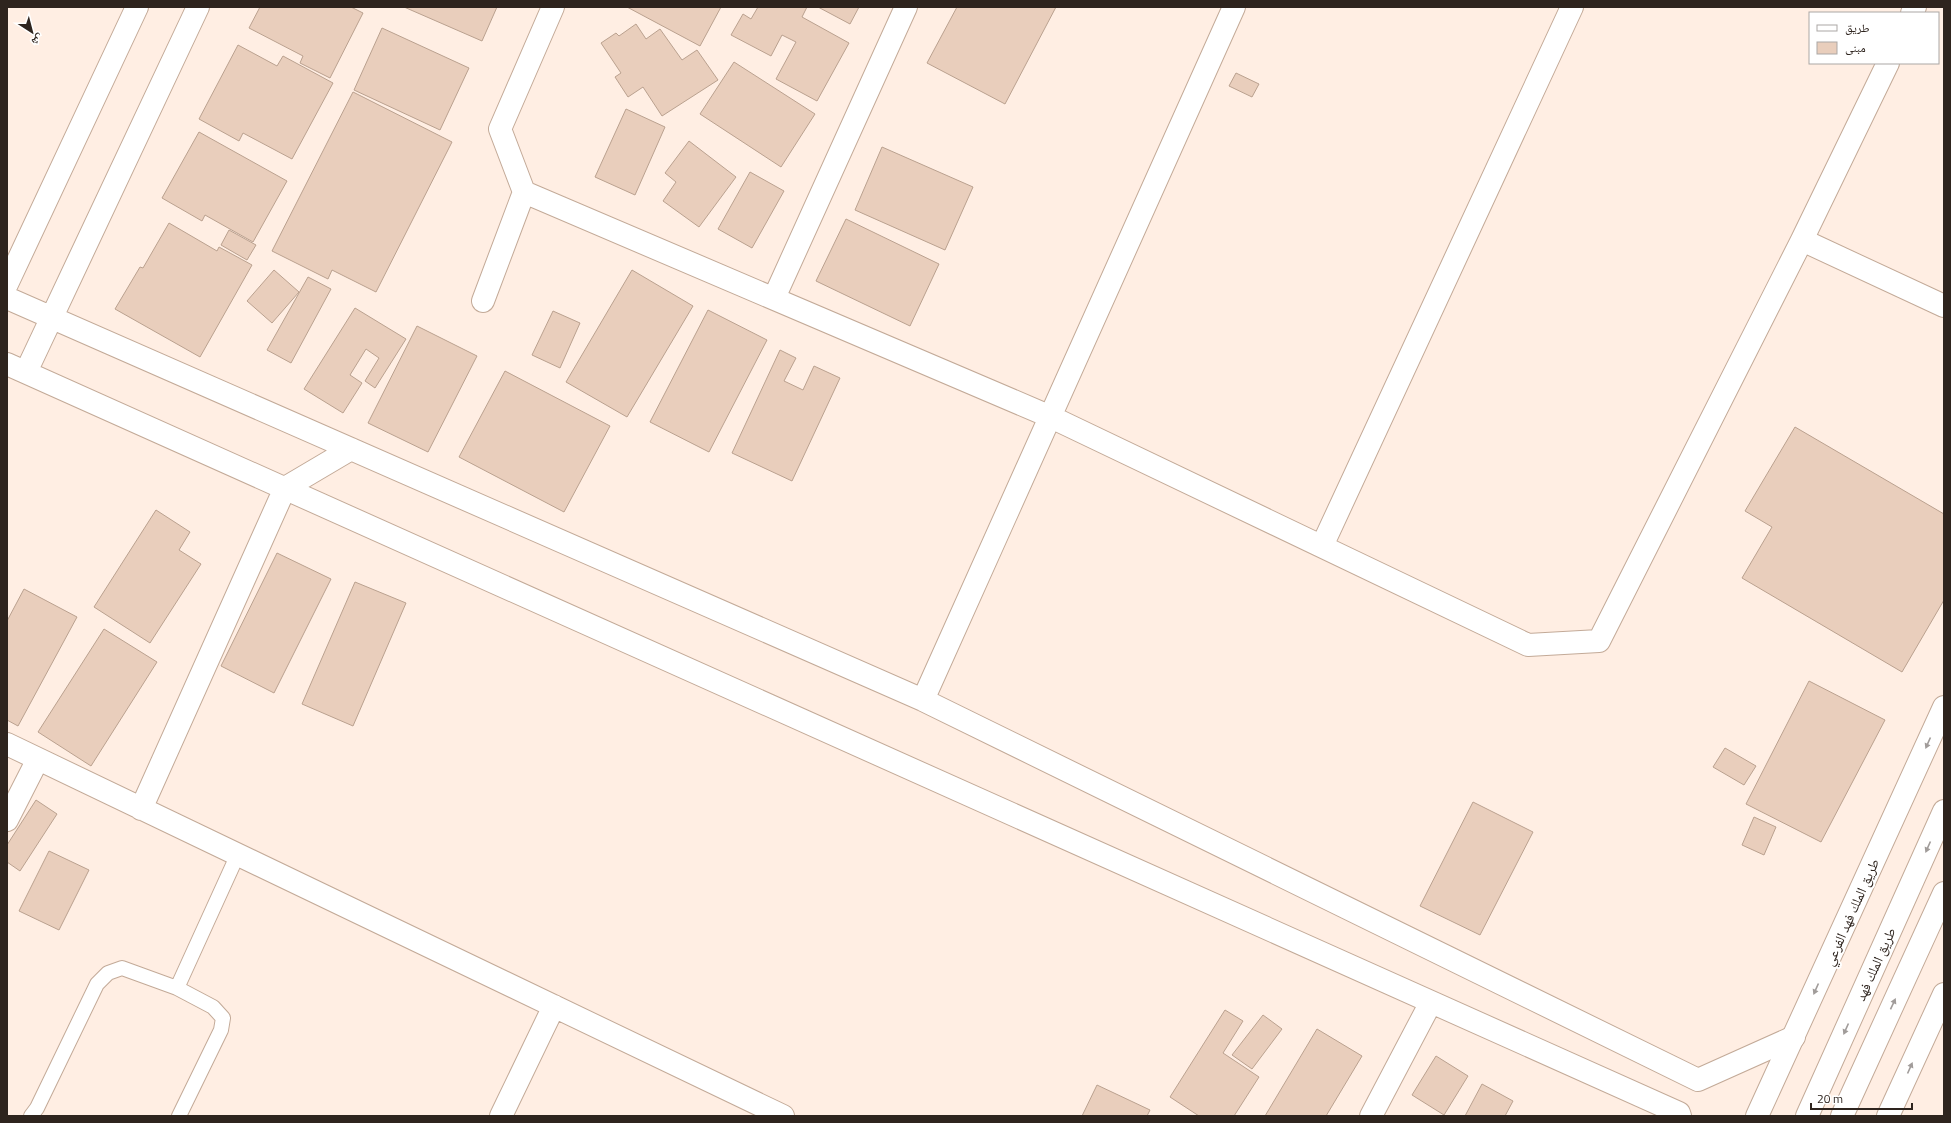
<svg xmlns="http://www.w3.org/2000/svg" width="1951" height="1123" font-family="'Titillium Web','Noto Naskh Arabic',sans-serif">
<rect width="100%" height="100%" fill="#ffeee3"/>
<path fill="#e9cebc" stroke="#baa18f" d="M260,7H351L363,13L330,78L300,63L303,56L249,28Z
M404,7H497L482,41Z
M627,7H721L700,46Z
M758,7H807L802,17L849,43L817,101L776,79L796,42L782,35L771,56L731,35L743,14L751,19Z
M818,7H859L850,24Z
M957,7H1056L1005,104L927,63Z
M636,24L646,39L660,29L682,60L697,50L718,80L662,116L643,87L628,97L615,77L621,73L601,43L616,33L619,36Z
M382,28L469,68L440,130L354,90Z
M238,45L277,66L283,56L333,83L292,159L243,133L239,141L199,119Z
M734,62L815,114L781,167L700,114Z
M1236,73L1259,84L1252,97L1229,86Z
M353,92L452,142L376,292L332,270L328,279L272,251Z
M626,109L665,127L635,195L595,177Z
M199,132L287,181L253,242L205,215L202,221L162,198Z
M689,141L736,177L699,227L663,201L676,182L665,173Z
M882,147L973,187L945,250L855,210Z
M750,172L784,191L752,248L718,229Z
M846,219L939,264L910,326L816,281Z
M169,223L217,251L219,247L252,265L200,357L115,309L140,267L143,268Z
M229,230L256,245L247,260L221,245Z
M274,270L299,292L272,323L247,301Z
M632,270L693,306L627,417L566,382Z
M308,277L331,289L291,363L267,350Z
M355,308L406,339L375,388L365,381L379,358L366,349L350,375L362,383L343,413L304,389Z
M708,310L767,340L709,452L650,422Z
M553,311L580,323L560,368L532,355Z
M417,326L477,356L428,452L368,423Z
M780,350L796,358L784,381L803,390L814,366L840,378L792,481L732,453Z
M505,371L610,426L564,512L459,457Z
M1795,427L1944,514V600L1902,672L1742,578L1772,527L1745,511Z
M156,510L190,532L179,550L201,564L150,643L94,607Z
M277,553L331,579L274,693L221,666Z
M355,582L406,603L353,726L302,704Z
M24,589L77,617L18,726L7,720V621Z
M104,629L157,662L91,766L38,732Z
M1809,681L1885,720L1821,842L1746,804Z
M1725,748L1756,766L1744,785L1713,767Z
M36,800L57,814L20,871L7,862V845Z
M1473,802L1533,832L1480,935L1420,906Z
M1754,817L1776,827L1764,855L1742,845Z
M49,851L89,870L59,930L19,911Z
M1225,1010L1243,1021L1223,1053L1259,1077L1234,1116H1199L1170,1097Z
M1263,1015L1282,1029L1252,1069L1232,1055Z
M1317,1029L1362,1056L1326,1116H1265Z
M1436,1056L1468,1076L1444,1115L1412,1095Z
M1482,1084L1513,1101L1505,1116H1465Z
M1097,1085L1150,1110L1147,1116H1082Z"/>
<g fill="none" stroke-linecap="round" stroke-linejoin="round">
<defs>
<path id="lane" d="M177,988L238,854
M31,1116L37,1108L97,984L108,973L122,968L177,988L213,1007L223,1018L221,1030L179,1116"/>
<path id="street" d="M1912,13L1915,7
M524,192L1051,417L1528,645L1599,641L1802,240L1888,63
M1802,240L1944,306
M7,284L137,7
M7,298L923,700L1698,1080L1794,1037
M774,298L906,7
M483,301L524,192L500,129L553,7
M7,364L1679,1113L1680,1116
M26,372L198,7
M1322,546L1572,7
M923,700L1234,7
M7,744L783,1116
M141,809L285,488L351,449
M7,820L38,759
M501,1116L554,1006
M1371,1116L1431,1002"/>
<path id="secondary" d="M1757,1116L1944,707
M1888,1116L1944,994"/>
<path id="highway" d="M1807,1116L1944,811
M1842,1116L1944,893"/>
</defs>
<use href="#lane" stroke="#c3aa98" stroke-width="16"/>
<use href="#street" stroke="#c3aa98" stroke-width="24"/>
<use href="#secondary" stroke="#c3aa98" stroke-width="24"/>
<use href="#highway" stroke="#c3aa98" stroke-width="24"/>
<use href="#lane" stroke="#fff" stroke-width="14"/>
<use href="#street" stroke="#fff" stroke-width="22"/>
<use href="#secondary" stroke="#fff" stroke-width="22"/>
<use href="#highway" stroke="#fff" stroke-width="22"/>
</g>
<defs><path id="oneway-solid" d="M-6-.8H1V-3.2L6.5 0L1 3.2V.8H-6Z"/></defs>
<g fill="#a19c9a">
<use href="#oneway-solid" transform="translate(1928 743) rotate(114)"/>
<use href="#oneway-solid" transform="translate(1928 847) rotate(114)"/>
<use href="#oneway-solid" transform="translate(1816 989) rotate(114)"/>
<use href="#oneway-solid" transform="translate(1893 1004) rotate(-65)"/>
<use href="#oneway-solid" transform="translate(1846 1029) rotate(114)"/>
<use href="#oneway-solid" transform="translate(1910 1068) rotate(-66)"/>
</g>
<g text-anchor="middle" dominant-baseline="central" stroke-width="4" stroke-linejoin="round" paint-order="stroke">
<g font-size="14" fill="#2e241e" stroke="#fff">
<text transform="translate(1851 912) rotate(-66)">طريق الملك فهد الفرعي</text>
<text transform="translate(1875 964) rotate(-66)">طريق الملك فهد</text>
</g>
</g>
<rect width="1951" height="1123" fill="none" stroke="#2e241e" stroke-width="16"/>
<rect x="1809" y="12" width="130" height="52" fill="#ffffff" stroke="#aba7a5"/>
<rect x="1817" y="25" width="20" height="6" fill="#ffffff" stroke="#aba7a5"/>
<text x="1845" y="32" font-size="12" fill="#2e241e">طريق</text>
<rect x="1817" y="42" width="20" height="12" fill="#e9cebc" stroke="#aba7a5"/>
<text x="1845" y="52" font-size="12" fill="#2e241e">مبنى</text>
<g transform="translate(32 32) rotate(144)" stroke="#ffffff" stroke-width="3" paint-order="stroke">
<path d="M0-3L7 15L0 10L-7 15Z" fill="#2e241e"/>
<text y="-6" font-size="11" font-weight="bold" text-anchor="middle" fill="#2e241e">ش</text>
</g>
<path d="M1811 1103v6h101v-6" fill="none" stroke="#2e241e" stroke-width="2"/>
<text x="1817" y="1103" font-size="12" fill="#2e241e" stroke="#ffffff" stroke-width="3" paint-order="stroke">20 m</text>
</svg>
